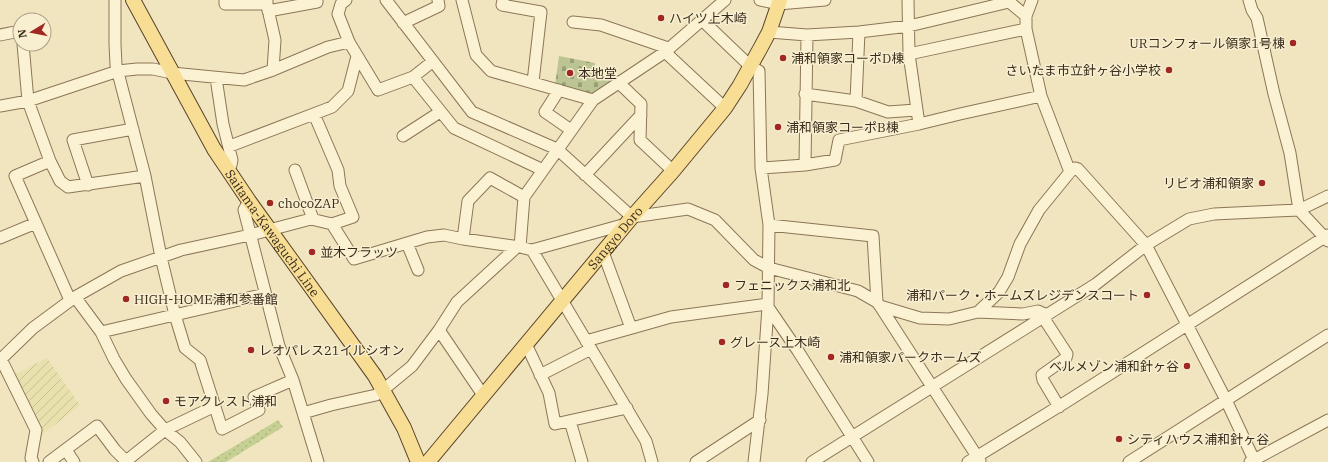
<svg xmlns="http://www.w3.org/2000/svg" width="1328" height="462" font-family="'IBM Plex Serif','Noto Sans JP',serif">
<defs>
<pattern id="farmland-furrows" width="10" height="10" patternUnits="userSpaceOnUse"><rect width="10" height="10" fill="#e8e1ad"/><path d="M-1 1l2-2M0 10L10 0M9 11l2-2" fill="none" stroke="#c8c194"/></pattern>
<pattern id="cemetery-stones" width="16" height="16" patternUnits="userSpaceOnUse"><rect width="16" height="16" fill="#bcc493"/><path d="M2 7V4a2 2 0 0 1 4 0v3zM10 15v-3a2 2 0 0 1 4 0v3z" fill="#9a9f77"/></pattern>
<pattern id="park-dots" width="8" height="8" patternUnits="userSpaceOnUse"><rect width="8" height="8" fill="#c6d093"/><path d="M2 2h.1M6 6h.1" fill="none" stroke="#abb37e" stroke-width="1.8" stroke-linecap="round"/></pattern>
</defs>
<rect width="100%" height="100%" fill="#f1e5c0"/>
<path fill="url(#farmland-furrows)" d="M47,358L80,405L42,435L12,376Z"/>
<path fill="url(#cemetery-stones)" d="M559,56L595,63V72L617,80L593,94L555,85Z"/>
<path fill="url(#park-dots)" d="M278,420L283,427L226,462H208Z"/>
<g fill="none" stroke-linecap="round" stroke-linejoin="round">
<defs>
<path id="minor" d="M115,0V44L116,65L145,176L161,257L175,315L185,348L200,360L222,429L259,410L254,397L293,380
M225,0V4H267
M386,0L472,112L557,149L632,217L688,209L715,220L754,260L769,268L858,291L877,302L880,306L920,318L949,319L978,312L1023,314L1038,311L1047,315
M462,0L476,55L491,71L593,100
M503,0L502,5L541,12L533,82
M760,0L778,4L825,0
M908,0L909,54L919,124
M1007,0L1026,16
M1032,0L1026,16V29L1041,96L1070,172
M1249,0L1252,10L1257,18L1274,94L1290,153L1299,210L1328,241
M268,11L317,2V0
M702,20L750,66L759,71L761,168L769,225L768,307L762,394L754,462
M573,22L601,25L668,48
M403,23L439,6L438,0
M769,32L807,35L859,32L909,26L1009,2
M0,35L20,31
M349,42L378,90L413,77L432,62
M23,44L28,101L50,161L60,181L68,187L145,176
M665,52L725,108
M909,54L1026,29
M273,70L328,47L349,42L338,14L341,4L346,0
M413,77L454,128L543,170
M216,78L223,124L232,160L231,165L227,170
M618,82L641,104L640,140L673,171
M559,90L545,112L571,130
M805,94L856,101L888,112L916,110
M856,101L859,32
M0,106L28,101L118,71L137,69H153L172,73L244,80L273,70L275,40L267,5V0
M314,114L338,170L340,186L353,217L332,224
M403,136L440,112
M230,146L332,107L348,91L357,56
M50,161L15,176L70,300
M805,165L807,35
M761,168L805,165L835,160L839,140L919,124L960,114L1041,96
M295,170L313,219
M585,175L641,115
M88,185L73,140L133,129
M249,201L244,210L279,346L293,380L318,462
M769,225L873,236L877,302
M0,238L36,223
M463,239L468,201L490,178L524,197
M407,243L418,270
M520,247L524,197L593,100L665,52L725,0
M532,250L646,441L652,462
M603,252L631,328
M75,297L101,332L114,359L126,379L151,414L165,430L180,442L196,462
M880,306L980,461
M768,307L798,351L868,462
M978,312L999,292L1008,277L1020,244L1039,210L1070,172L1075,168L1078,169L1146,245L1226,400L1255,462
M1043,317L1067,354L1066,358L1042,375L1043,380L1059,407
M439,330L483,395
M101,332L265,294
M586,341L671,317L768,304
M526,344L549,393L555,424L627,408
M1,359L36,430L31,458L33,462
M0,360L33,328L75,297L121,271L181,250L250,235L311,219L332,224L354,259L427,237L444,235L463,239L520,247L532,250L626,224
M540,375L591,349
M303,413L331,405L376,395L383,390L412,366L439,330L457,302L518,246
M570,421L582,462
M66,450L74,462
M126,461L165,430L215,406
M49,462L97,426L115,450L127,462
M696,462L760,420
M812,462L1096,284L1146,245L1189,219L1214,214L1299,210L1328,196
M968,462L1066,402L1328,235
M1129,462L1328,335
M1250,462L1328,420"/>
<g id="major">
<path id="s1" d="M133,0L214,149L249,201L375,376L404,428L418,462"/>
<path id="s2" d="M428,462L632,217L673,171L725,108L740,85L761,47L769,32L780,0"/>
</g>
</defs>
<use href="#minor" stroke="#8c7656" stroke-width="13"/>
<use href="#major" stroke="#59432b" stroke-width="16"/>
<use href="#minor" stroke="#fbf2d4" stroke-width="11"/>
<use href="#major" stroke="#f8de95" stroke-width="14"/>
</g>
<g fill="#a02722" stroke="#f8efd0" stroke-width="1.5">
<circle cx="661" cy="18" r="4"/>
<circle cx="1293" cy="43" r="4"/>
<circle cx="783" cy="58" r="4"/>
<circle cx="1169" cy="70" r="4"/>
<circle cx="570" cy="73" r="4"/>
<circle cx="778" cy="127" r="4"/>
<circle cx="1262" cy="183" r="4"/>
<circle cx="270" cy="203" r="4"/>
<circle cx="312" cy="252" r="4"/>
<circle cx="726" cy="285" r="4"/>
<circle cx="1147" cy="295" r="4"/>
<circle cx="126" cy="299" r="4"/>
<circle cx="722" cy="342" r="4"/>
<circle cx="251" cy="350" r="4"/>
<circle cx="831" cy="357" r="4"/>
<circle cx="1187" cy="366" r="4"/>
<circle cx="166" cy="401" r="4"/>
<circle cx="1119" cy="439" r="4"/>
</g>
<g text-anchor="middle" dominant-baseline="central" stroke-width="3" stroke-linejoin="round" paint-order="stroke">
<g font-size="13" fill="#3a2c1c" stroke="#f8efd0" text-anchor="start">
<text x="669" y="18">ハイツ上木崎</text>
<text x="1285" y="43" text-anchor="end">URコンフォール領家1号棟</text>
<text x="791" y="58">浦和領家コーポD棟</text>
<text x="1161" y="70" text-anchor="end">さいたま市立針ヶ谷小学校</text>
<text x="578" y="73">本地堂</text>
<text x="786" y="127">浦和領家コーポB棟</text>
<text x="1254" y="183" text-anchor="end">リビオ浦和領家</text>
<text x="278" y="203">chocoZAP</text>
<text x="320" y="252">並木フラッツ</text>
<text x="734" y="285">フェニックス浦和北</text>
<text x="1139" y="295" text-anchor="end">浦和パーク・ホームズレジデンスコート</text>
<text x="134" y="299">HIGH-HOME浦和参番館</text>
<text x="730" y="342">グレース上木崎</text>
<text x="259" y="350">レオパレス21イルシオン</text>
<text x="839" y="357">浦和領家パークホームズ</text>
<text x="1179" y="366" text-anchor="end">ベルメゾン浦和針ヶ谷</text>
<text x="174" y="401">モアクレスト浦和</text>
<text x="1127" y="439">シティハウス浦和針ヶ谷</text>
</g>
<g font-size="13" fill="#3a2c1c" stroke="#f8efd0">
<text stroke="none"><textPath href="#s1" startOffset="272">Saitama-Kawaguchi Line</textPath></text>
<text stroke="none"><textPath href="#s2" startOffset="292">Sangyo Doro</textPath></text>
</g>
</g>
<g transform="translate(32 32) rotate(260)"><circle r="19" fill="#f8efd0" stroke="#aca188"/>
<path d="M0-3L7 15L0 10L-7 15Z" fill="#a02722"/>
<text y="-6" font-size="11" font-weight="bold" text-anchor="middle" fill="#3a2c1c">N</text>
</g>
</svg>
